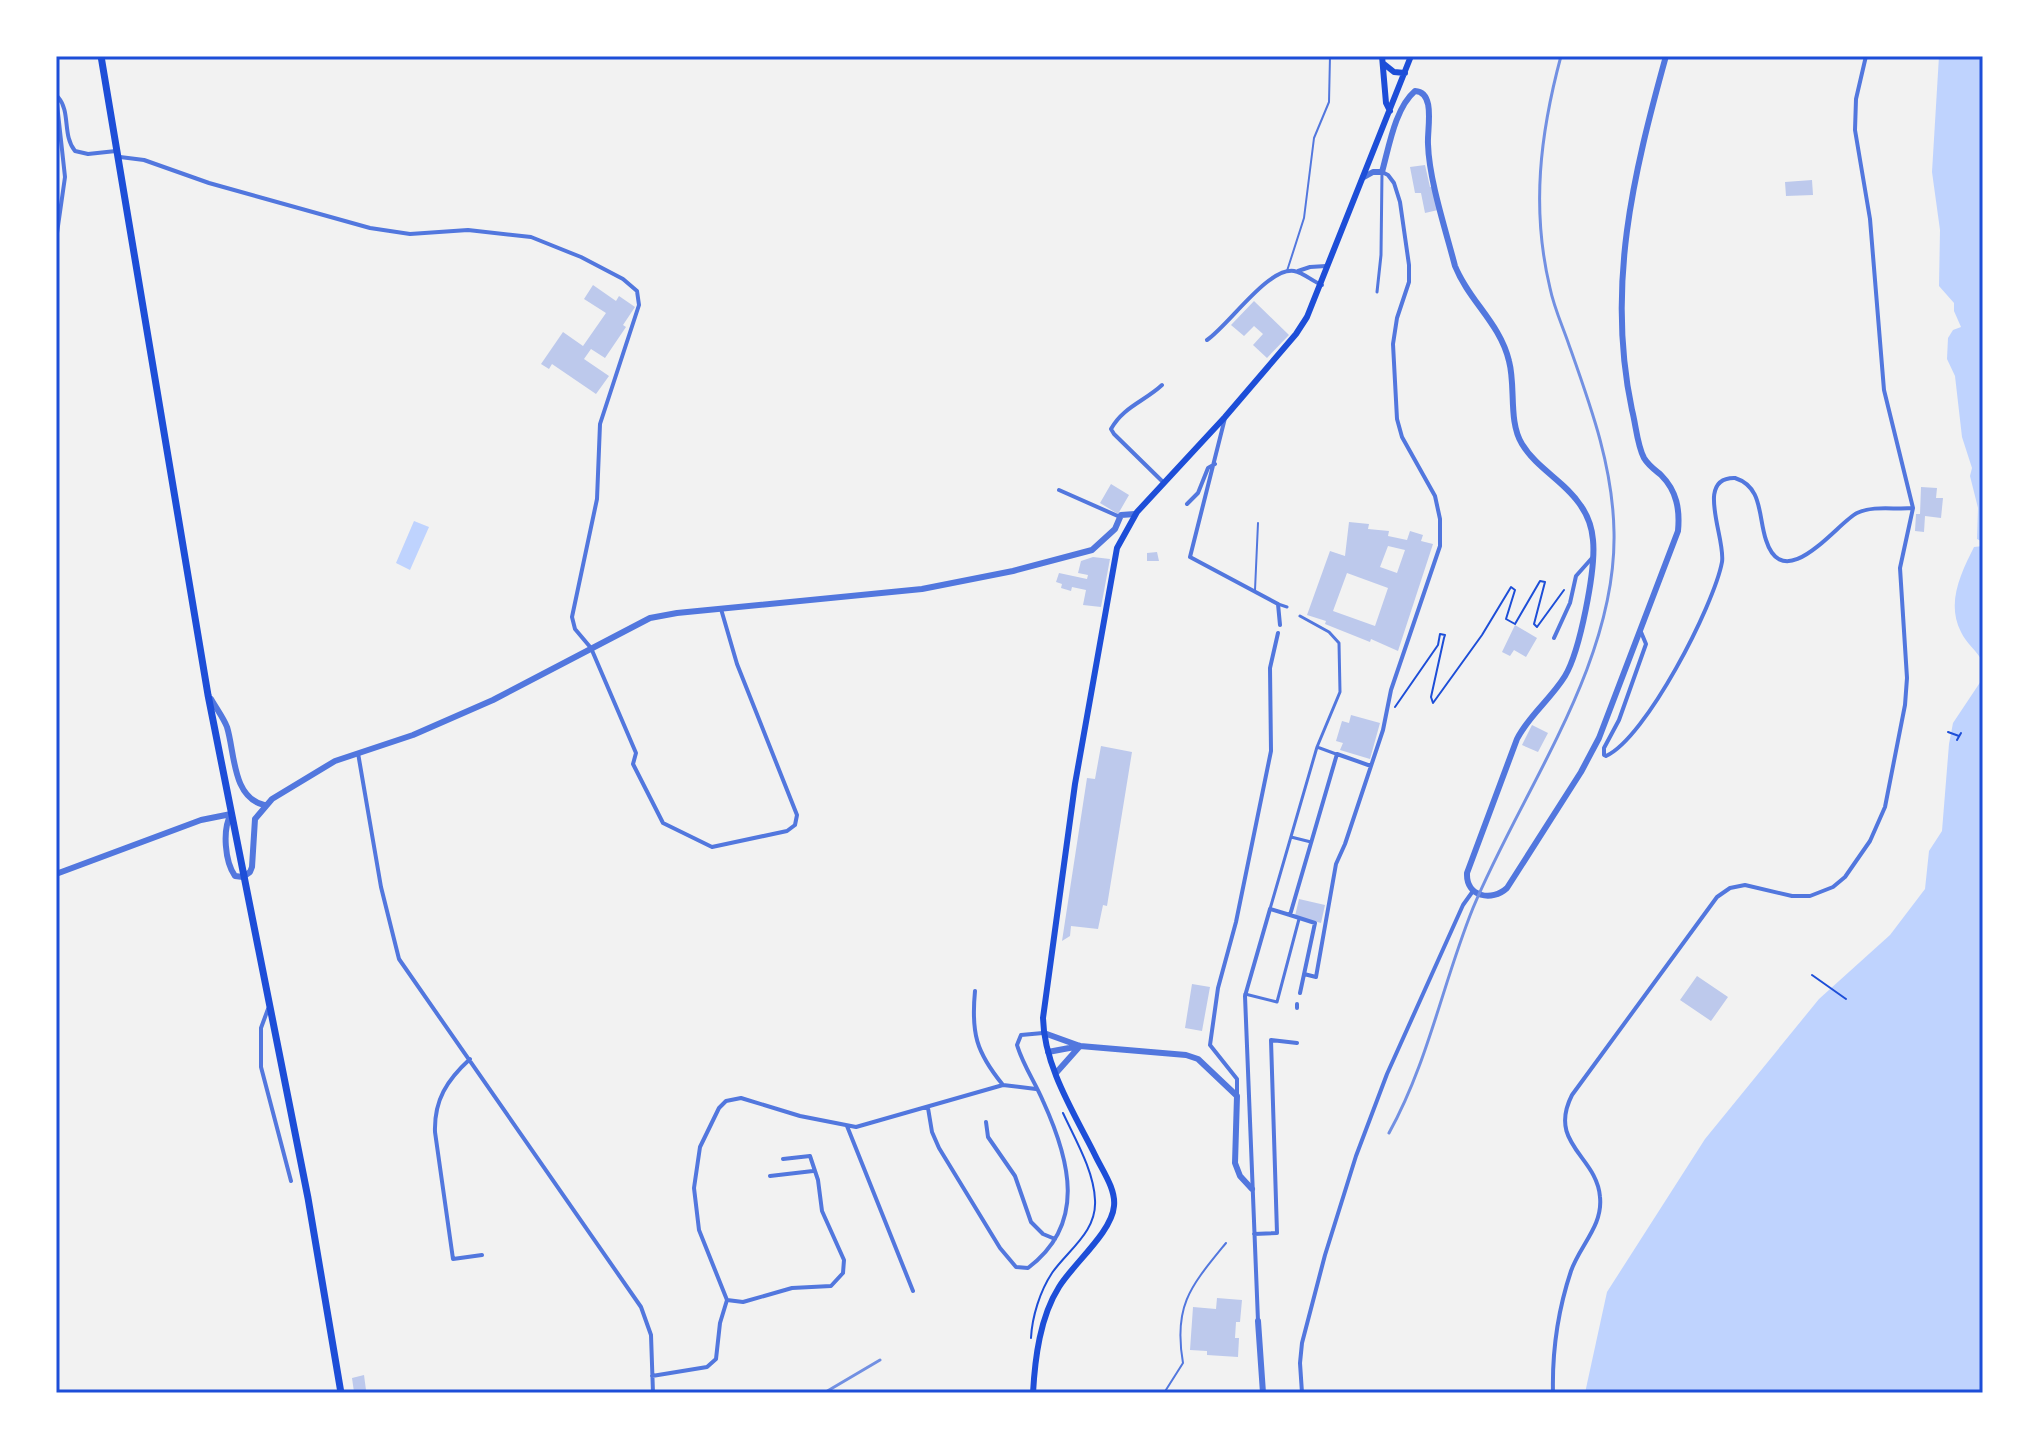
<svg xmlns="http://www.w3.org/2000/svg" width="2039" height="1449" font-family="'Golos Text',sans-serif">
<rect width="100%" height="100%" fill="#f2f2f2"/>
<path fill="#bfd3fe" d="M1939,56H1983V542L1977,539L1978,508L1970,476L1972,468L1962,437L1955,376L1947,359L1948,338L1953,330L1961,327L1954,311V303L1939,286L1940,230L1932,172Z
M414,521L429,527L410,570L396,563Z
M1983,546V662C1977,651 1966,643 1961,632C1946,603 1961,573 1974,547Z
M1983,678V1393H1585L1607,1292L1705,1139L1819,999L1890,935L1925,889L1929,851L1942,831L1949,744L1953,723Z"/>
<path fill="#bdc9ec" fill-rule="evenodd" d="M1425,165L1430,187L1434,186L1438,210L1425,213L1421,193H1415L1410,167Z
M1812,180L1813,195L1786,196L1785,182Z
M593,285L616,301L619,296L635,307L623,325L626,327L605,358L591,349L584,359L609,376L596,394L552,364L549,369L541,364L563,332L583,346L606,313L584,299Z
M1254,301L1289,335L1267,358L1253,345L1263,334L1254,326L1244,336L1231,325Z
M1111,484L1129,495L1118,514L1100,503Z
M1921,487L1937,488L1936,498H1943L1941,518L1925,516L1924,532L1915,531L1916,514H1920Z
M1349,522L1369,524L1368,529L1389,531L1388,536L1407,540L1410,531L1423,535L1421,541L1433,544L1398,651L1371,639L1370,642L1325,624L1326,621L1307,615L1330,551L1345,556ZM1388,546L1405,550L1397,573L1380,567ZM1347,573L1388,588L1375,626L1333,611Z
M1157,552L1159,561H1147V553Z
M1093,557L1110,559L1101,607L1083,605L1086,590L1072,587L1071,591L1061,588L1062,584L1056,582L1059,573L1087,579L1088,575L1078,573L1081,561Z
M1515,625L1537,638L1526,657L1514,650L1510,656L1502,652Z
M1351,715L1380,723L1370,759L1340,750L1343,743L1336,741L1342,721L1349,723Z
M1532,725L1548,733L1538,752L1522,745Z
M1101,746L1132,752L1107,906L1103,905L1098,929L1071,926L1070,936L1062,941L1087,778L1095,779Z
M1299,899L1325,905L1321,923L1295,916Z
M1697,976L1728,997L1711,1021L1680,1000Z
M1192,984L1210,987L1202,1031L1185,1028Z
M1217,1298L1242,1300L1240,1322H1236L1235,1338H1239L1238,1357L1207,1355V1351L1190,1350L1193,1307L1216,1309Z
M364,1375L366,1390L354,1392L352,1378Z"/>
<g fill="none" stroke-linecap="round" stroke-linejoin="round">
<path stroke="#1d4ed8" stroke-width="2" d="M1395,707L1438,645L1440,634L1445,635L1444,638L1431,697L1433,703L1482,635L1511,587L1515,590L1506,619L1515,624L1540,581L1545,582L1534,624L1537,627L1564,590
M1948,732L1959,736
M1957,740L1961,733
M1812,975L1846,999
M1031,1338C1032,1317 1040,1291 1052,1273C1068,1250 1097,1232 1095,1200C1094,1171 1075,1139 1063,1113"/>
<path stroke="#5277de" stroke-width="2" d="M1287,271L1304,218L1314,138L1329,102L1330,56
M1255,590L1258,523
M1164,1393L1183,1363C1173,1305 1191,1286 1226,1243"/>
<path stroke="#5277de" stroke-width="3" d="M1377,292L1381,255L1382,172
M1278,604L1287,607
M1317,747L1336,754
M1291,837L1311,842
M1270,909L1317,747L1340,692L1339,643L1329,632L1300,616
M1245,994L1277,1002L1299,919"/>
<path stroke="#5277de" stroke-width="4" d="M58,97C71,112 62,135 75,151L88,154L116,151
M120,157L144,160L209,183L370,228L410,234L468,230L531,237L581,257L623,279L637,291L639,305L600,424L597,499L572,617L575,629L591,648L636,753L633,764L663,823L712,847L787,831L795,825L797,815L737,664L721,609
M56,240L65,177L56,95
M1298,271L1310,267L1326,266
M1207,340C1229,325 1268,267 1294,271C1304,273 1312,281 1322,285
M1162,385C1145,401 1123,407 1111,429L1114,434L1164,483
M1225,418L1190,557L1278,604L1280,625
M1059,490L1120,517
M1187,504L1198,493L1208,468L1215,464
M1641,632L1646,644L1619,720L1604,748V755L1606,756C1646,738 1714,605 1722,562C1726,538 1694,477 1735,478C1763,487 1758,516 1766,540C1784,597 1838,522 1857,513C1874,505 1895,510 1913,508
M1554,638L1570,603L1576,576L1592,558
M358,753L381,887L399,959L641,1307L651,1335L653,1393
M1290,915L1315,923L1300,993
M1304,974L1316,977L1336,864L1345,844L1383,730L1391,690L1440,546V519L1435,496L1402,437L1397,419L1393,344L1397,318L1409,282V265L1400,202L1394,183L1388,175L1382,172
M975,991C971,1033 976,1052 1003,1085
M1297,1008V1004
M268,1009L261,1028V1067L291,1181
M470,1059C447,1080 434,1100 435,1132L453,1259L482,1255
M1237,1094V1079L1210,1045L1218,988L1236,922L1271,751L1270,668L1278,633
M928,1108L932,1132L939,1148L1000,1248L1016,1267L1028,1268C1087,1224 1070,1160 1043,1101C1035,1082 1023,1065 1017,1045L1021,1035L1043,1033
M986,1122L988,1137L1015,1176L1031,1222L1043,1234L1055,1239
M847,1126L913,1291
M770,1176L813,1171
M1254,1234L1277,1233L1271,1040L1297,1043
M727,1300L743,1302L792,1288L831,1286L843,1273L844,1260L822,1211L818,1180L810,1156L783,1159
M1258,1321L1245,996L1270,909L1290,915L1337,754L1371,766
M652,1376L707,1367L716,1359L720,1323L727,1300L699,1230L694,1188L700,1147L719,1108L726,1101L741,1098L800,1116L856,1127L1003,1085L1036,1089
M1302,1393L1300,1363L1302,1343L1325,1255L1356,1156L1387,1074L1463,905L1473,891
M1553,1393C1552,1351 1558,1310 1571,1271C1580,1245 1603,1226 1600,1197C1597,1156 1547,1144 1572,1095L1717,897L1730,888L1745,885L1792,896H1810L1833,887L1845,877L1870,841L1885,807L1905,705L1907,678L1900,568L1913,508L1884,390L1870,219L1855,130L1856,99L1866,56"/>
<path stroke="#5277de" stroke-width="6" d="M1364,177L1373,172H1382C1389,147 1395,108 1415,91C1436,92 1427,129 1428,144C1429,180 1446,231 1455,266C1469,301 1500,323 1509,361C1516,387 1508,421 1522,444C1537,469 1566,482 1581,506C1588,516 1592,528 1593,540C1596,569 1580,651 1565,676C1551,699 1529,715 1517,739L1467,873C1466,897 1492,902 1507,888L1581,772L1599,738L1678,531C1680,510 1677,491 1661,475C1655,470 1648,465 1644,458C1637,445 1636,425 1632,410C1606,287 1633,175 1666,56
M211,699C216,708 223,717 227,727C235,753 232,797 264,805
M231,814C222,830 225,862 235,876L243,877L250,872L252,867L255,819L272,799L335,761L413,735L493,700L650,618L677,613L922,589L1013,571L1092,550L1115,529L1121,515L1135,514
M56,874L201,820L231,814
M1044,1033L1080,1046
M1048,1052L1080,1046L1186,1055L1198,1059L1237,1096L1235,1163L1240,1176L1252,1189
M1056,1073L1080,1046
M1258,1321L1263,1393"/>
<path stroke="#1d4ed8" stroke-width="6" d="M1382,56L1386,103L1390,111
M1384,64L1394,72L1405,73
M1033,1393C1035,1358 1040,1317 1059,1287C1073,1264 1112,1232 1114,1206C1116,1189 1102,1170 1095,1155C1074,1113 1044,1066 1043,1018L1075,784L1117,548L1137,512L1225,417L1296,334L1307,317L1411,56"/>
<path stroke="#1d4ed8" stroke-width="7" d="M101,56L208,695L308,1198L341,1393"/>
<path stroke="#7290e2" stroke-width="3" d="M1389,1133C1428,1063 1443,982 1473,908C1522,790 1617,664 1614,532C1613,467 1591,407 1569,345C1563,327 1554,308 1550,288C1531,209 1540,134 1561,56
M824,1393L880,1360"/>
</g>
<rect width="2039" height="1449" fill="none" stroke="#ffffff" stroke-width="116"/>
<rect x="58" y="58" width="1923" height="1333" fill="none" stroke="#1d4ed8" stroke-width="3"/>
</svg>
